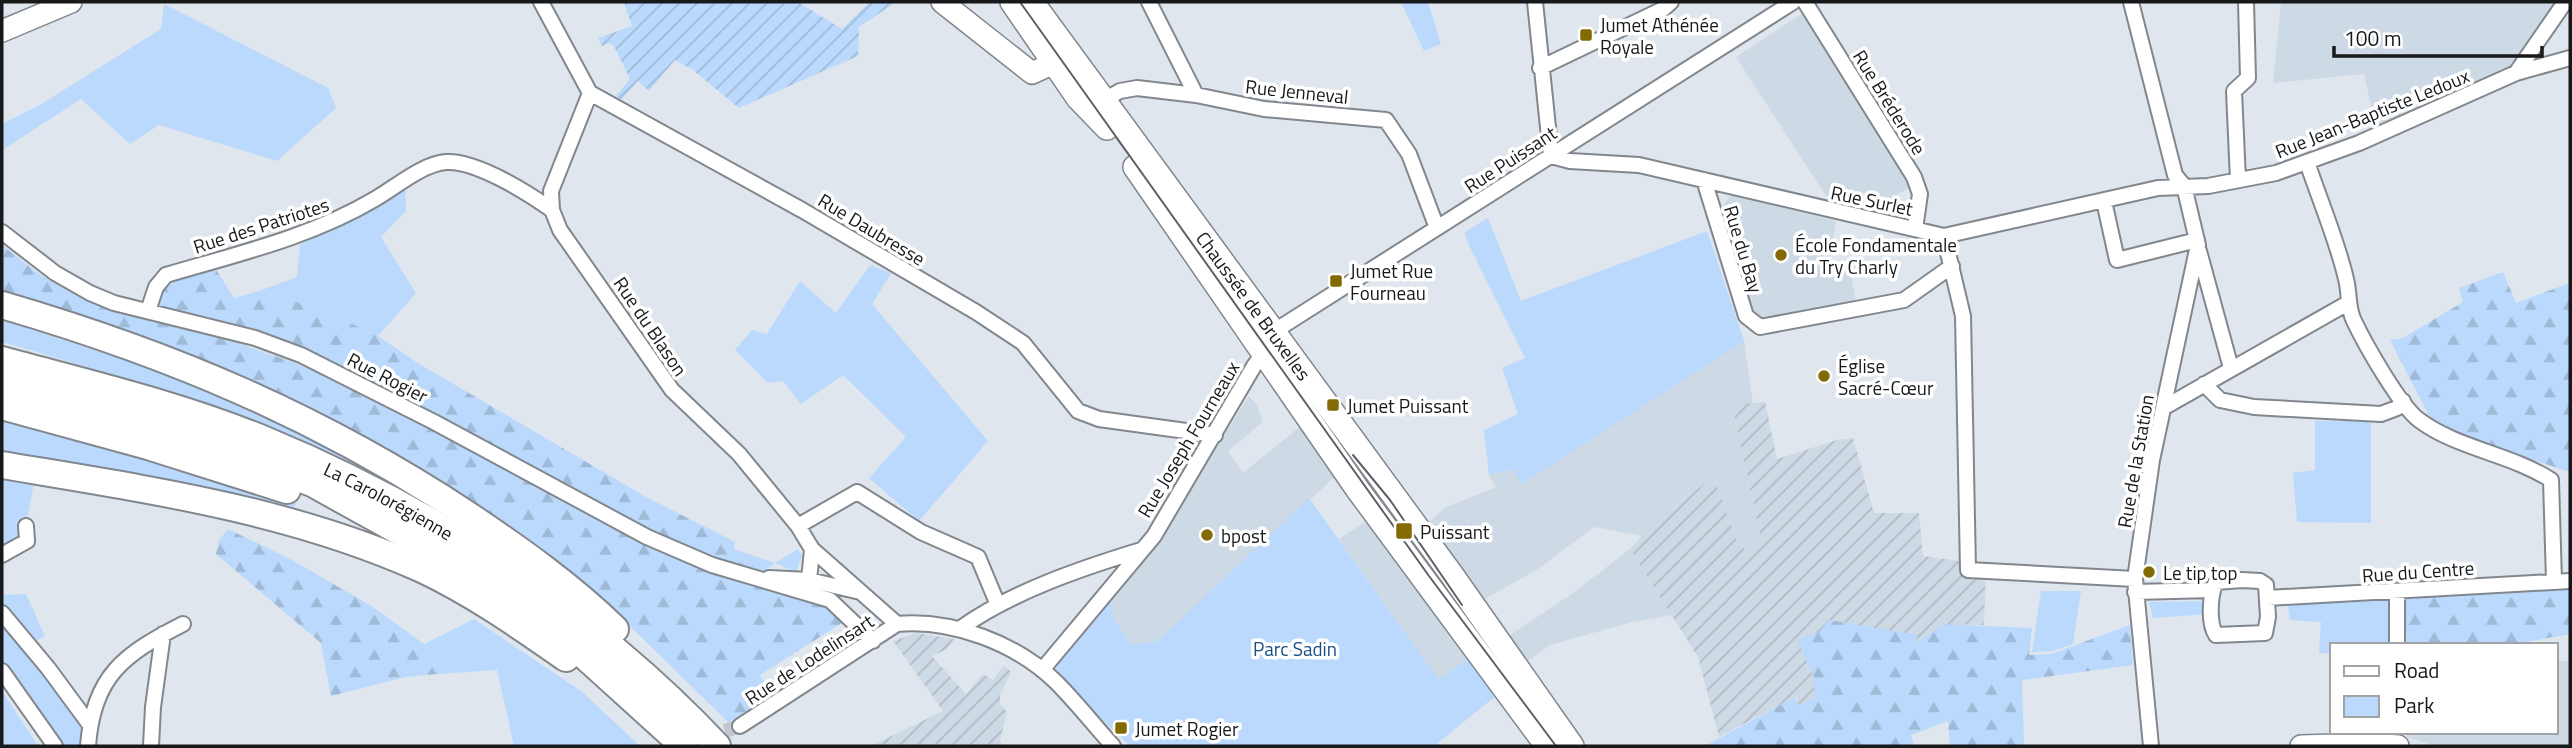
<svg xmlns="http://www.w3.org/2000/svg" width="2572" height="748" font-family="'Titillium Web',sans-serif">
<defs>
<pattern id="industrial-furrows" width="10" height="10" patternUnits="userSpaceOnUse" patternTransform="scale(1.75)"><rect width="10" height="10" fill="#ced9e6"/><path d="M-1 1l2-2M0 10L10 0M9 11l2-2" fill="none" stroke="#b0bac5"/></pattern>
<pattern id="forest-firs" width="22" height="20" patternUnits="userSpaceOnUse" patternTransform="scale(1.75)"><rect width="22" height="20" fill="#bad9fc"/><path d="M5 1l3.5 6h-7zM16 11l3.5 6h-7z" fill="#9fbad7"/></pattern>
<pattern id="garden-furrows" width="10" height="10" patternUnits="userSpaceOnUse" patternTransform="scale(1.75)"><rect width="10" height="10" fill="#bad9fc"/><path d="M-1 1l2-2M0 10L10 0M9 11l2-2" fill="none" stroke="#9fbad7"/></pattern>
</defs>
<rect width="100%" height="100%" fill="#e0e6ed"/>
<path fill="#ced9e6" d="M2281,2H2561L2508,77L2377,135L2364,74L2273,83Z
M1803,13L1912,186L1892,198L1882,202L1826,196L1736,57Z
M1732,194L1836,221L1829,261L1849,262L1856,303L1758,321L1753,316L1718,212Z
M1744,341L1753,404L1732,405L1761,538L1753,556L1737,542L1714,477L1656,519L1643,536L1594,527L1535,571L1481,601L1426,525L1444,508L1496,487L1489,475L1513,469L1523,484L1726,346Z
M1249,396L1257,405L1263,422L1228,451L1243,473L1303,424L1340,472L1158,641L1132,645L1113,618L1111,599L1157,541Z
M1372,517L1471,657L1439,681L1339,539Z
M1630,549L1672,615L1632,622L1550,645L1516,670L1498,643L1573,593Z
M2556,661H2570V746H2435L2407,737V732H2556Z"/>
<path fill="url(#industrial-furrows)" d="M1765,402L1777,459L1837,440L1853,438L1874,513H1919L1923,556L1968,562L1986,571L1984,625L1942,624L1916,645L1798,707L1797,696L1719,737L1698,657L1630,549L1656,519L1714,477L1737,542L1753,556L1761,538L1732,405Z
M916,633L954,639L946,650L932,656L966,694L983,674L993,680L1004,665L1011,672L1000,695V704L1007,712L1000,741L1004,746H871L943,711L893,641Z"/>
<path fill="#bad9fc" d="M1401,2H1428L1441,44L1424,51Z
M164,4L328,88L336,108L277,161L159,125L130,144L81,99L2,150V124L40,105L161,29Z
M405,186L406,211L381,237L416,293L378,336L323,310L259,291L297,277L300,245Z
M1488,218L1521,301L1707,231L1744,341L1522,484L1513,469L1489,475L1484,430L1518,414L1502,368L1525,358L1467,241L1465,232Z
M870,265L891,273L872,304L988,441L919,521L869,478L906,437L843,375L801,404L783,381L768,383L735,350L752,330L767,334L800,281L836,313Z
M2,320L249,400L423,496C284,439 146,382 2,342Z
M2,418L118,448L296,503L292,514L2,460Z
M2315,421H2371V523L2297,522L2293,473L2315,470Z
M2,477L34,482L26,526L27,541L2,555Z
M1309,498L1439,680L1471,657L1497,695L1434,746H1130L1055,675L1057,664L1111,599L1113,618L1132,645L1158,641Z
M798,549L802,556L796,572L775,563Z
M2041,591H2081L2073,644L2053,651L2032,652Z
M2397,593V645H2332V654L2319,653L2321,622L2290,620L2287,598Z
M26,594L45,636L29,645L84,725V746H62L25,690L2,662V595Z
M2208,601V614L2153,618L2149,602Z
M474,619L581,691L640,746H514L497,670L437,674L424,644Z
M2,691L38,746H2Z"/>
<path fill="url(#forest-firs)" d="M2,245L39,274L77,296L124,314L177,322L318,371L516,473L330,369L148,311C167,279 181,278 215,268L234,298L259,291L323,310L378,336L416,362L646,497L735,542L734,549L775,563L764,571L693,552C733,568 818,591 845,621L760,675L772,696L729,723L596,593L471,501L374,441L216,365L119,327L2,294Z
M2503,272L2516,303L2570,283V472L2436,429L2390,340L2403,338L2463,302L2459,288Z
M228,529L292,560L373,607L424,644L437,674L405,677L331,696L321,643L216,554L219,540Z
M2570,581V634L2510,645H2407L2403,592Z
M1829,620L1917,635L1916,644L1942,624L2032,628L2029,655L2051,654L2130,625L2133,665L2022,680L2024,746H1950L1948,721L1911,735L1914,744L1898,746H1705L1795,697L1799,706L1815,697L1814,678L1797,640L1819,632Z"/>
<path fill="url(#garden-furrows)" d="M624,2H798L842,29L870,2H896L859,27L858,56L739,108L693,70L675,60L649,91L638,81L621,100L616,96L630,79L614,46L609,43L602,46L598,38L632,26Z"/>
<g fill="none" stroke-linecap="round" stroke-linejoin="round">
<path stroke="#c2c7ce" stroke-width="14" stroke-dasharray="14 7" stroke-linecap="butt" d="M705,738L740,726"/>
<defs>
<path id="street" d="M541,2L590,93L802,210L976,312L1023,343L1078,411L1099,419L1215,435
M1149,2L1196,95
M1535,2L1551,156
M1805,2L1914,177L1920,194L1915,229
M2131,2L2175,175L2184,186L2198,245L2152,460L2135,579L2151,746
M1540,68L1663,9L1671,2
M2516,73L2565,2
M590,93L551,191L552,210L560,230L672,390L739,454L798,526L812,549L897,624
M1097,104L1120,91L1137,88L1196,95L1264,109L1386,120L1409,154L1437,228
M1551,156L1570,161L1639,165L1944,236L2158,188L2208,186L2276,173L2359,143L2516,73L2570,58
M2307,162C2320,201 2337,240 2346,279C2350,294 2347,307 2354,321C2365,344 2400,406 2419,420C2458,449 2511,454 2551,480L2554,581
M1704,180L1746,316L1760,327L1904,300L1952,266
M2238,180L2234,91L2248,78L2246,2
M2104,201L2117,260L2197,240
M2,232L55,273L90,293L114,303L255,338L301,355L434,422L647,537L712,565L830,600L873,641
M1944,236L1963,316L1968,570L2135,579
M2199,251L2231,368
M148,311L156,287L166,275C237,254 311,237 375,199C396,187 422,164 446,162C476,160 528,193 552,210
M2204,384L2220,400L2254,407L2381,414L2397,408L2403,401
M2163,408L2348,303
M798,526L857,492L921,532L978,557L998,605
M812,549L809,580L812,589
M2,555L27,541L26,526
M769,578L809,580L856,591
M2242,580L2260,581L2266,585L2268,617L2265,633L2216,635C2208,623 2210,594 2216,582Z
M2135,592L2212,590
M2267,598L2570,581
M2,613L48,668L90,725
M961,628C1011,592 1082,568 1141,550
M2397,645V593
M1042,670L1154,536L1254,366L1284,325L1793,2
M2,671L55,746
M740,726L897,624C952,619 1016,643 1056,682C1076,702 1094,725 1113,746
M88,746C93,676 124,654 183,624
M151,746L153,707L163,634"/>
<path id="secondary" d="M942,2L1032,73L1069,56
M2,31L71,2
M2301,746L2369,744L2398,746"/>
<g id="primary">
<path d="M1012,2L1078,98L1107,128"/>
<path id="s1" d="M1032,2L1452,575L1572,746"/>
<path d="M1135,167L1358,490L1547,746"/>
</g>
<g id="highway">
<path d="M2,305C173,355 319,417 468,515C520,550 571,586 615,629"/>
<path id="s2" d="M2,360C90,384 180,405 265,440C432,509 593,614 717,746"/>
<path d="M2,380L145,420L312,483L458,564L546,621L684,746"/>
<path d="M2,406L148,446L287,490"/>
<path d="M2,465C144,489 289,509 422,569C473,593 520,626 566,658"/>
</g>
</defs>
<use href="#street" stroke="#81878d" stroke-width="18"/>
<use href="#secondary" stroke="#81878d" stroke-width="24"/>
<use href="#primary" stroke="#81878d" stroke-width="26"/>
<use href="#highway" stroke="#81878d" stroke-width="30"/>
<use href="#street" stroke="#fff" stroke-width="14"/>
<use href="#secondary" stroke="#fff" stroke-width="21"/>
<use href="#primary" stroke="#fff" stroke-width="23"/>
<use href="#highway" stroke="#fff" stroke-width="26"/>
<path stroke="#5e6165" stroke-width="2" d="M1020,2L1429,576L1556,746
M1353,455L1390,500L1462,605"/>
</g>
<g fill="#836a03" stroke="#fff" stroke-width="2.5">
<rect x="1579" y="28" width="14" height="14" rx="3.5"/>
<circle cx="1781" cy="255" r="7"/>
<rect x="1329" y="274" width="14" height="14" rx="3.5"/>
<circle cx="1824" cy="376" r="7"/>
<rect x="1326" y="398" width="14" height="14" rx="3.5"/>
<rect x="1395" y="522" width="18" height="18" rx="3.5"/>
<circle cx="1207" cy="535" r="7"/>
<circle cx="2149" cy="572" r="7"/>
<rect x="1114" y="721" width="14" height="14" rx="3.5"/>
</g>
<g text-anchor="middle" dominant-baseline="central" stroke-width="7" stroke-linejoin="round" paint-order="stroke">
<g font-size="19" fill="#17191b" stroke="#fff" text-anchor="start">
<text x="1600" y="24">Jumet Athénée<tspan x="1600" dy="22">Royale</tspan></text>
<text x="1795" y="244">École Fondamentale<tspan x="1795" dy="22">du Try Charly</tspan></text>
<text x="1350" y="270">Jumet Rue<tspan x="1350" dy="22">Fourneau</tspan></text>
<text x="1838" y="365">Église<tspan x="1838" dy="22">Sacré-Cœur</tspan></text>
<text x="1347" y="405">Jumet Puissant</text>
<text x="1420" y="531">Puissant</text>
<text x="1221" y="535">bpost</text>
<text x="2163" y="572">Le tip top</text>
<text x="1135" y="728">Jumet Rogier</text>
</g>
<g font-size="19" fill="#17191b" stroke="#fff">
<text transform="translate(1297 91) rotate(6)">Rue Jenneval</text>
<text transform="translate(1890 102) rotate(58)">Rue Bréderode</text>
<text transform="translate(2372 113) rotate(-22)">Rue Jean-Baptiste Ledoux</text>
<text transform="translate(1510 159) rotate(-33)">Rue Puissant</text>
<text transform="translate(1872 200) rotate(12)">Rue Surlet</text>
<text transform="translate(261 225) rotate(-18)">Rue des Patriotes</text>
<text transform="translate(872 229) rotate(31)">Rue Daubresse</text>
<text transform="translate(1744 249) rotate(73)">Rue du Bay</text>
<text stroke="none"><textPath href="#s1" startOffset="376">Chaussée de Bruxelles</textPath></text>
<text transform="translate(651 326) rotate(56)">Rue du Blason</text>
<text transform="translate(388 377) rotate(27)">Rue Rogier</text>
<text transform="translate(1188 439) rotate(-59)">Rue Joseph Fourneaux</text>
<text transform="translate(2135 461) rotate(-80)">Rue de la Station</text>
<text stroke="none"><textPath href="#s2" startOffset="413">La Carolorégienne</textPath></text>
<text transform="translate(2418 571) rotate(-4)">Rue du Centre</text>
<text transform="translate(809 659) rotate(-33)">Rue de Lodelinsart</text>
</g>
<g font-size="19" fill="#174e84" stroke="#fff">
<text x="1295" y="648">Parc Sadin</text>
</g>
</g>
<rect width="2572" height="748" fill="none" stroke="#17191b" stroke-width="7"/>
<rect x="2330" y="643" width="228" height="91" fill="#ffffff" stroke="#a2a3a4" stroke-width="2"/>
<rect x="2344" y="666" width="35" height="10" fill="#ffffff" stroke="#a2a3a4" stroke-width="2"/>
<text x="2394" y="678" font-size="21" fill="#17191b">Road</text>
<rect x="2344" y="696" width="35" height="21" fill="#bad9fc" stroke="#a2a3a4" stroke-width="2"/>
<text x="2394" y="713" font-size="21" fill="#17191b">Park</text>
<path d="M2334 46v10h208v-10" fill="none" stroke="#17191b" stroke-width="3.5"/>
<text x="2344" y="46" font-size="21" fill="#17191b" stroke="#ffffff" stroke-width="5" paint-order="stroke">100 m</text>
</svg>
